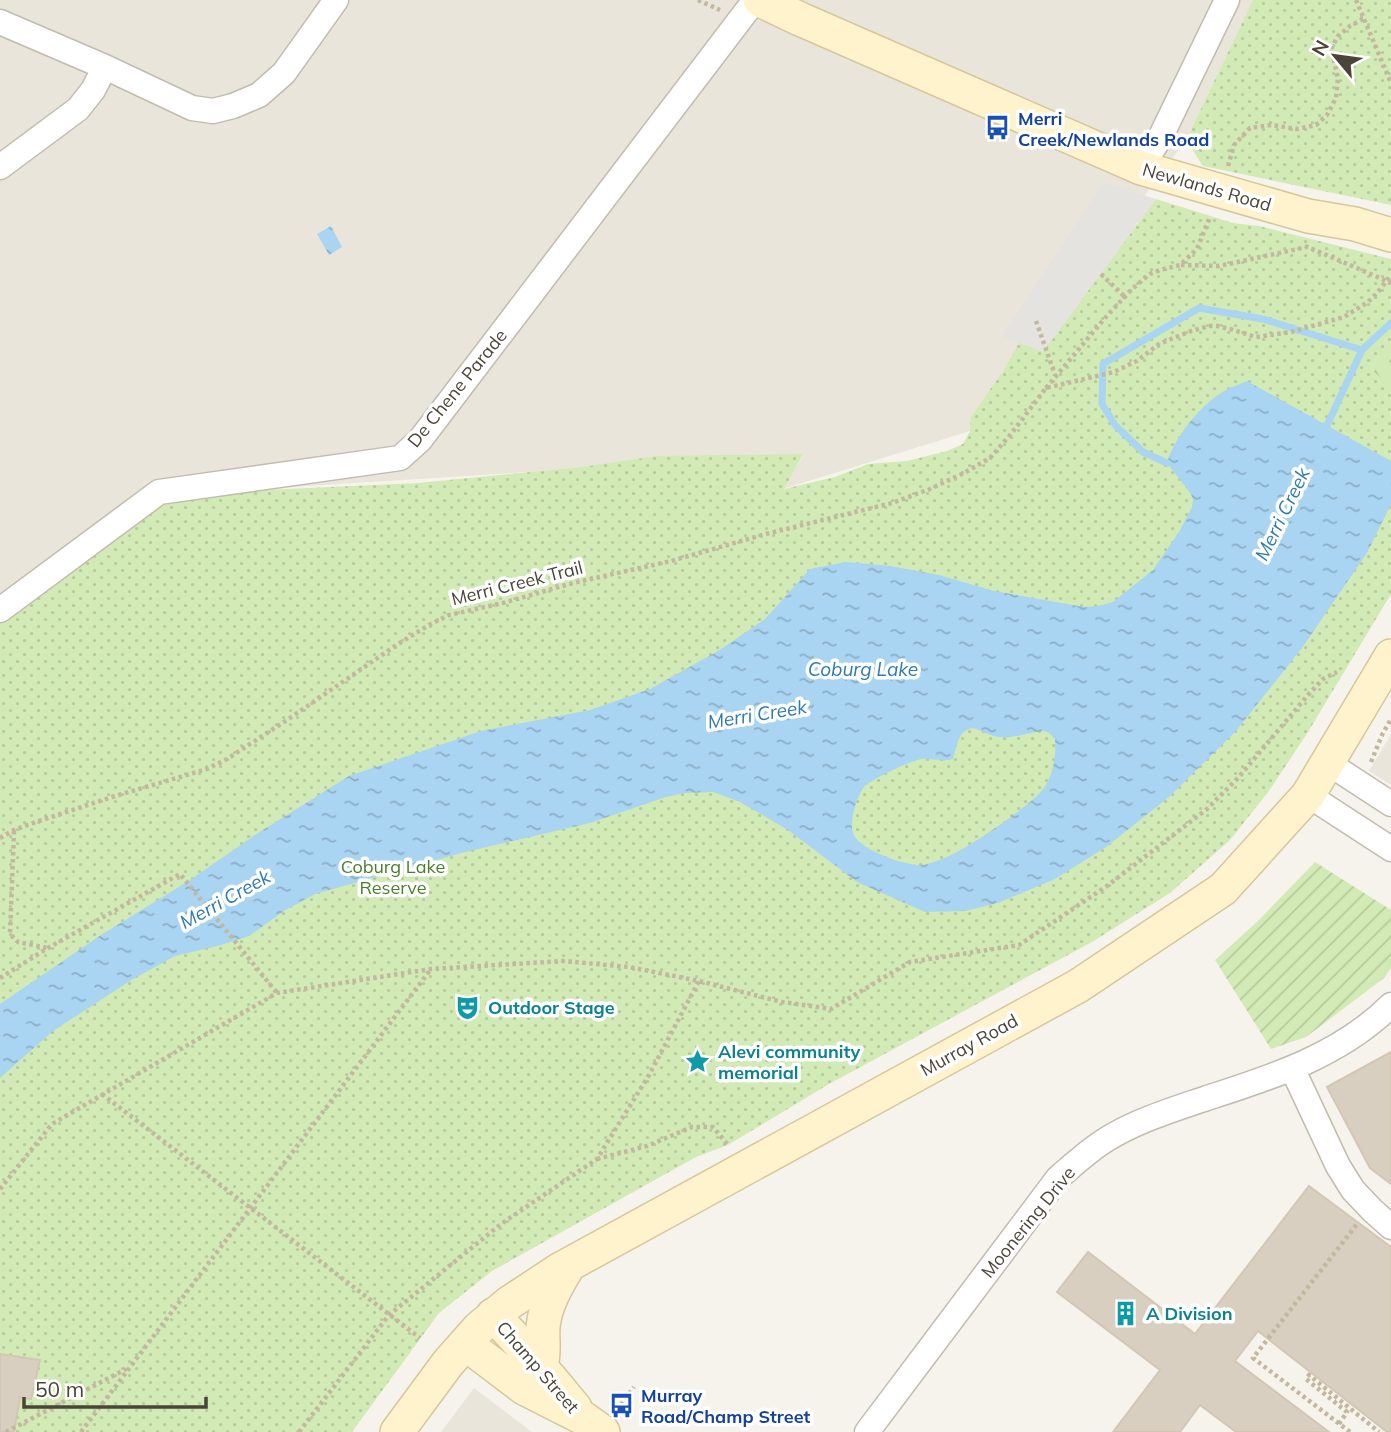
<svg xmlns="http://www.w3.org/2000/svg" width="1391" height="1432" font-family="Mulish,sans-serif">
<defs>
<pattern id="grass-dots" width="8" height="8" patternUnits="userSpaceOnUse" patternTransform="scale(1.75)"><rect width="8" height="8" fill="#d2eab5"/><path d="M2 2h.1M6 6h.1" fill="none" stroke="#b6ca9c" stroke-width="1.8" stroke-linecap="round"/></pattern>
<pattern id="forest-firs" width="22" height="20" patternUnits="userSpaceOnUse" patternTransform="scale(1.75)"><rect width="22" height="20" fill="#d2eab5"/><path d="M5 1l3.5 6h-7zM16 11l3.5 6h-7z" fill="#b6ca9c"/></pattern>
<pattern id="garden-furrows" width="10" height="10" patternUnits="userSpaceOnUse" patternTransform="scale(1.75)"><rect width="10" height="10" fill="#d2eab5"/><path d="M-1 1l2-2M0 10L10 0M9 11l2-2" fill="none" stroke="#b6ca9c"/></pattern>
<pattern id="water-ripples" width="26" height="14" patternUnits="userSpaceOnUse" patternTransform="scale(1.75)"><rect width="26" height="14" fill="#a9d4f2"/><path d="M2 4q2-2 4 0t4 0M15 11q2-2 4 0t4 0" fill="none" stroke="#8caec5"/></pattern>
</defs>
<rect width="100%" height="100%" fill="#f6f3ec"/>
<path fill="#eae5da" d="M0,0H1253L1186,140L970,431L783,489L803,455L176,494L0,625Z
M1391,734V785L1369,771Z
M474,1388L532,1432H441Z"/>
<path fill="url(#grass-dots)" d="M1253,0H1391V205L1203,166L1186,140Z
M1156,199L1233,223L1259,226L1391,259V594L1308,732L1269,791L1230,840L1170,893L1092,942L829,1084L728,1145L696,1157L492,1271L439,1313L352,1432H0V623L176,494L418,483L582,467L657,456L803,454L784,489L835,477L868,464L907,461L947,451L963,444L970,431L971,417L1003,371L1019,343L1043,351Z"/>
<path fill="url(#forest-firs)" d="M1391,345V386L1367,366Z"/>
<path fill="url(#garden-furrows)" d="M1315,862L1391,910V968L1384,978L1306,1037L1271,1049L1215,960L1259,920Z"/>
<path fill="#e5e3e0" d="M1103,182L1156,199L1043,352L1002,336Z"/>
<path fill="url(#water-ripples)" fill-rule="evenodd" d="M331,226L342,247L329,255L317,234Z
M1247,381L1391,461V504L1367,553L1302,648L1236,731L1169,797L1106,847L1055,879L998,903L965,911L925,912L857,882L788,830L740,802L713,792L685,793L666,797L590,823L465,852L315,894L284,911L249,936L221,945L175,956L133,979L53,1031L0,1078V1004L101,935L190,880L255,835L349,776L481,731L590,710L650,689L718,651L765,619L810,569L846,562L890,566L939,575L994,591L1084,607L1098,606L1113,602L1153,570L1179,532L1192,507L1193,500L1191,494L1167,463C1175,436 1202,403 1226,390C1233,386 1241,384 1247,381ZM972,728C981,730 990,736 999,737C1014,739 1029,732 1044,731L1049,733L1055,739C1056,756 1054,770 1046,785C1037,802 967,849 947,857C940,860 930,864 922,865C905,866 864,851 855,837C847,827 856,797 864,787C872,779 910,761 921,759C931,758 943,762 953,759C957,747 957,731 972,728Z"/>
<g fill="none" stroke-linecap="round" stroke-linejoin="round">
<path stroke="#a9d4f2" stroke-width="7" d="M1323,434L1362,350L1391,323
M1167,463L1143,452L1115,425L1102,404L1103,364L1199,308L1263,319L1362,350"/>
</g>
<path fill="#d8cfc1" stroke="#d3c7b4" stroke-width="2" d="M1391,1052V1184L1370,1168L1327,1087Z
M1309,1186L1391,1247V1432H1387L1258,1331L1235,1361L1329,1432H1236L1200,1405L1180,1432H1113L1160,1370L1057,1292L1088,1252L1195,1334Z
M0,1354L40,1360L31,1399L20,1397L14,1432H0Z"/>
<g fill="none" stroke-linecap="round" stroke-linejoin="round">
<defs>
<path id="street" d="M0,22L105,67
M0,167L78,109L93,90L105,67L192,108L213,111L233,106L259,95L284,73L336,0
M1141,168L1161,136L1227,0
M0,610L159,492L400,458L420,440L755,0
M1328,763L1391,804
M1308,795L1391,849
M1292,1068L1338,1166L1353,1190L1372,1210L1391,1227
M867,1432L1058,1178C1073,1165 1087,1152 1104,1141C1135,1121 1172,1110 1207,1098C1273,1077 1341,1055 1391,1005"/>
<path id="secondary" d="M760,0L800,19L1141,168L1308,216L1355,224L1391,235
M493,1315C522,1345 549,1376 575,1408
M466,1344L524,1388L583,1418L603,1432
M541,1366C545,1352 542,1340 543,1327C545,1304 558,1283 569,1265
M397,1432L448,1363L479,1328L509,1303L559,1270L1078,986L1223,889L1308,795L1391,656"/>
</defs>
<use href="#street" stroke="#c2bbae" stroke-width="27"/>
<use href="#secondary" stroke="#d6c79b" stroke-width="36"/>
<path stroke="#c4b79f" stroke-width="4.5" stroke-dasharray="3.5 3.5" stroke-linecap="butt" d="M698,0L720,10
M1356,0L1391,83
M1228,166L1234,145L1250,128L1271,125L1297,129L1316,125L1327,115L1336,98L1338,78L1331,49L1338,36L1350,26L1363,19
M1305,246L1350,265
M1181,265L1219,266L1307,247
M1101,274L1125,297
M1036,321L1055,375
M1046,388L1105,318L1132,289L1150,274L1160,270L1180,265L1197,249L1210,217
M1371,762L1382,735L1391,719
M14,831L10,934L18,942L48,948
M0,838L14,830L30,824L112,797L207,769L227,759L290,718L398,644L429,625L449,615L503,603L573,583L671,561L766,534L892,503L930,489L964,473L990,458L1011,434L1046,388L1114,372L1137,361L1159,344L1191,331L1209,326H1217L1230,329L1256,337L1291,332L1344,317L1368,302L1378,292L1391,275
M0,978L48,948L180,874L277,993
M102,1094L420,1338
M597,1159L647,1146L692,1127H713L728,1145
M0,1189L52,1124L277,993L431,969L563,961L629,967L699,981L782,1002L831,1009L910,962L1019,945L1107,886L1207,809L1238,778L1308,695L1323,679L1337,672
M621,1405L634,1387
M1339,1424L1347,1412L1306,1379L1309,1375L1379,1432
M6,1432L126,1369
M81,1432L431,969
M299,1432L389,1315L501,1224L597,1159L649,1075L699,981
M1350,1432L1253,1358L1357,1224"/>
<use href="#street" stroke="#fff" stroke-width="24"/>
<use href="#secondary" stroke="#fff3cd" stroke-width="33"/>
<path stroke="#c4b79f" stroke-width="4.5" stroke-dasharray="3.5 3.5" stroke-linecap="butt" d="M1350,265L1391,283"/>
</g>
<defs>
<symbol id="bus-bare" viewBox="-9 -9 18 18"><path d="M-5-6H5V4H4V6H2V4H-2V6H-4V4H-5ZM-3.5-4V0h7V-4ZM-3.5 1.2v1.5H-2V1.2ZM2 1.2v1.5H3.5V1.2Z" fill="#1a4fb4" stroke="#fff" stroke-width="2.5" paint-order="stroke"/></symbol>
<symbol id="theatre-bare" viewBox="-9 -9 18 18"><path d="M-5-5.5Q0-4 5-5.5V0Q5 5 0 6Q-5 5-5 0ZM-3.3-2.5H-1v1.5H-3.3ZM1-2.5H3.3v1.5H1ZM-2.8 1Q0 5.5 2.8 1Z" fill="#0f9aa8" stroke="#fff" stroke-width="2.5" paint-order="stroke"/></symbol>
<symbol id="sight-bare" viewBox="-9 -9 18 18"><path d="M0-6L1.8-2.2L6-1.7L2.9 1.2L3.7 5.4L0 3.3L-3.7 5.4L-2.9 1.2L-6-1.7L-1.8-2.2Z" fill="#0f9aa8" stroke="#fff" stroke-width="2.5" paint-order="stroke"/></symbol>
<symbol id="building-bare" viewBox="-9 -9 18 18"><path d="M-4-6H4V6H1V3H-1V6H-4ZM-2.5-4.3h1.7v1.8h-1.7ZM.8-4.3h1.7v1.8H.8ZM-2.5-1h1.7V.8h-1.7ZM.8-1h1.7V.8H.8Z" fill="#0f9aa8" stroke="#fff" stroke-width="2.5" paint-order="stroke"/></symbol>
</defs>
<g fill-rule="evenodd">
<use href="#bus-bare" x="980" y="110" width="35" height="35"/>
<use href="#theatre-bare" x="450" y="990" width="35" height="35"/>
<use href="#sight-bare" x="680" y="1044" width="35" height="35"/>
<use href="#building-bare" x="1108" y="1296" width="35" height="35"/>
<use href="#bus-bare" x="604" y="1388" width="35" height="35"/>
</g>
<g text-anchor="middle" dominant-baseline="central" stroke-width="7" stroke-linejoin="round" paint-order="stroke">
<g font-size="18" font-weight="bold" fill="#164399" stroke="#fff" text-anchor="start">
<text x="1018" y="118">Merri<tspan x="1018" dy="21">Creek/Newlands Road</tspan></text>
<text x="641" y="1395">Murray<tspan x="641" dy="21">Road/Champ Street</tspan></text>
</g>
<g font-size="18" fill="#4b4439" stroke="#fff">
<text transform="translate(1207 187) rotate(16)">Newlands Road</text>
<text transform="translate(457 388) rotate(-51)">De Chene Parade</text>
<text transform="translate(517 583) rotate(-14)">Merri Creek Trail</text>
<text transform="translate(969 1045) rotate(-29)">Murray Road</text>
<text transform="translate(1028 1222) rotate(-51)">Moonering Drive</text>
<text transform="translate(538 1367) rotate(49)">Champ Street</text>
</g>
<g font-size="18" fill="#4a7f2a" stroke="#fff">
<text x="393" y="866">Coburg Lake<tspan x="393" dy="21">Reserve</tspan></text>
</g>
<g font-size="18" font-weight="bold" fill="#0d838f" stroke="#fff" text-anchor="start">
<text x="488" y="1007">Outdoor Stage</text>
<text x="718" y="1051">Alevi community<tspan x="718" dy="21">memorial</tspan></text>
<text x="1146" y="1313">A Division</text>
</g>
<g font-size="19" font-style="italic" fill="#2e7ab2" stroke="#fff">
<text transform="translate(1282 514) rotate(-64)">Merri Creek</text>
<text x="863" y="669">Coburg Lake</text>
<text transform="translate(757 714) rotate(-9)">Merri Creek</text>
<text transform="translate(225 899) rotate(-29)">Merri Creek</text>
</g>
</g>
<g transform="translate(1335 56) rotate(299)" stroke="#ffffff" stroke-width="5" paint-order="stroke">
<path d="M0-5L12 26L0 18L-12 26Z" fill="#4b4439"/>
<text y="-10" font-size="19" font-weight="bold" text-anchor="middle" fill="#4b4439">N</text>
</g>
<path d="M24 1397v10h182v-10" fill="none" stroke="#4b4439" stroke-width="3.5"/>
<text x="35" y="1397" font-size="21" fill="#4b4439" stroke="#ffffff" stroke-width="5" paint-order="stroke">50 m</text>
</svg>
